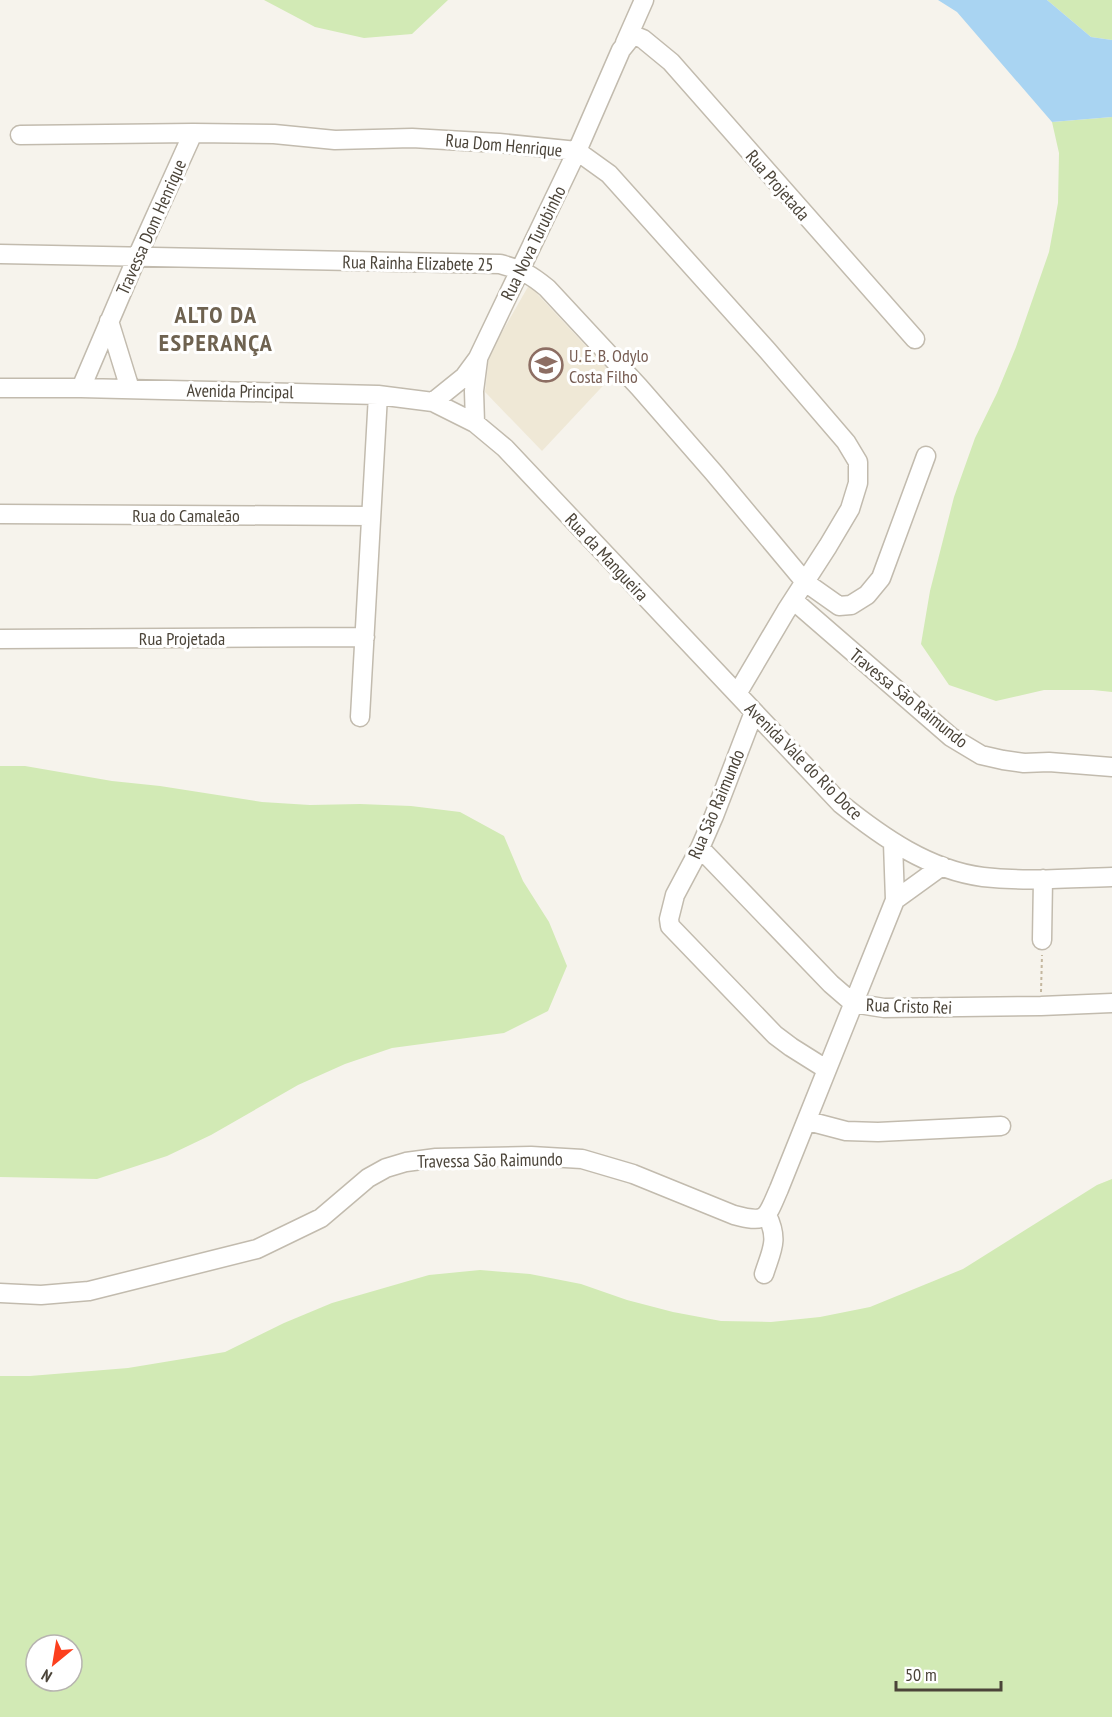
<svg xmlns="http://www.w3.org/2000/svg" width="1112" height="1717" font-family="'PT Sans Narrow',sans-serif">
<rect width="100%" height="100%" fill="#f6f3ec"/>
<path fill="#efe8d6" d="M529,285L613,375L542,451L485,392L489,355Z"/>
<path fill="#d2eab5" fill-rule="evenodd" d="M264,0H448L412,34L364,38L315,27Z
M1047,0H1112V40L1091,37Z
M1112,117V692L1093,690H1044L996,701L949,685L921,644L930,591L954,497L975,438L997,393L1016,347L1049,252L1058,203L1059,153L1052,122Z
M0,766H25L112,781L160,786L262,802L310,805L360,804L411,806L460,812L504,836L523,881L549,922L567,966L548,1011L504,1033L392,1048L345,1064L298,1085L211,1135L167,1156L97,1179L0,1177Z
M1112,1179V1717H0V1376H30L128,1368L225,1352L284,1323L332,1303L429,1275L480,1270L530,1274L581,1284L627,1300L673,1312L721,1321L771,1322L820,1317L870,1307L963,1269L1097,1185ZM36,1645H72V1681H36Z"/>
<path fill="#a9d4f2" d="M938,0H1047L1091,37L1112,40V117L1052,122L957,12Z"/>
<g fill="none" stroke-linecap="round" stroke-linejoin="round">
<defs>
<path id="minor" d="M625,43L644,0
M20,135L193,133L274,134L335,140L412,138L499,143L577,151L609,174L767,350L846,442L858,462V483L850,509L828,546L786,611L737,694
M0,254L500,264C522,270 530,274 547,288L639,387L714,473L805,582L839,606L851,605L867,595L881,578L926,456
M109,321L130,389
M0,388H81L378,395L433,402L475,423L505,448L841,804C882,837 929,870 983,877C1026,882 1069,878 1112,877
M81,388L137,257L193,133
M433,402L464,377L478,358L577,151L621,50L633,35L643,39L671,62L915,339
M475,423L474,391L478,360
M0,514L371,516
M793,600L951,737L981,755L1003,760L1024,763L1049,762L1112,767
M0,639L365,637
M754,712L714,816L700,848L675,895L669,919L670,926L775,1035L791,1047L826,1069
M360,717L378,395
M700,848L831,984L853,1003L884,1008L1041,1006L1112,1003
M895,900L942,866
M1042,940L1043,879
M808,1121L846,1131L878,1132L1001,1126
M764,1274C772,1249 779,1240 767,1215
M0,1293L41,1295L89,1291L257,1249L321,1218L368,1178L386,1168L406,1162L436,1158L531,1156L582,1159L633,1174L734,1215C768,1224 766,1218 779,1189L895,900L893,843"/>
</defs>
<use href="#minor" stroke="#c2bbae" stroke-width="21"/>
<path stroke="#c4b79f" stroke-width="2" stroke-dasharray="3 3" stroke-linecap="butt" d="M1041,992L1042,955"/>
<use href="#minor" stroke="#fff" stroke-width="18"/>
</g>
<defs>
<symbol id="school-ring" viewBox="-11 -11 22 22"><circle r="9.5" fill="#fff" stroke="#8d6e63" stroke-width="1.5"/><path d="M0-5L7-2L0 1L-7-2ZM-4 1L0 2.5L4 1V4Q0 6-4 4Z" fill="#8d6e63"/></symbol>
</defs>
<g fill-rule="evenodd">
<use href="#school-ring" x="527" y="346" width="38" height="38"/>
</g>
<g text-anchor="middle" dominant-baseline="central" stroke-width="6" stroke-linejoin="round" paint-order="stroke">
<g font-size="18" fill="#4b4439" stroke="#fff">
<text transform="translate(504 145) rotate(5)">Rua Dom Henrique</text>
<text transform="translate(778 185) rotate(49)">Rua Projetada</text>
<text transform="translate(151 227) rotate(-66)">Travessa Dom Henrique</text>
<text transform="translate(533 243) rotate(-64)">Rua Nova Turubinho</text>
<text transform="translate(418 263) rotate(1)">Rua Rainha Elizabete 25</text>
<text transform="translate(240 391) rotate(1)">Avenida Principal</text>
<text x="186" y="515">Rua do Camaleão</text>
<text transform="translate(607 557) rotate(47)">Rua da Mangueira</text>
<text x="182" y="638">Rua Projetada</text>
<text transform="translate(909 698) rotate(39)">Travessa São Raimundo</text>
<text transform="translate(804 761) rotate(45)">Avenida Vale do Rio Doce</text>
<text transform="translate(716 804) rotate(-67)">Rua São Raimundo</text>
<text transform="translate(909 1006) rotate(2)">Rua Cristo Rei</text>
<text transform="translate(490 1160) rotate(-1)">Travessa São Raimundo</text>
</g>
<g font-size="18" fill="#785e54" stroke="#fff" text-anchor="start">
<text x="569" y="355">U. E. B. Odylo<tspan x="569" dy="21">Costa Filho</tspan></text>
</g>
<g font-size="24" font-weight="bold" letter-spacing="1.5" fill="#6e6250" stroke="#fff">
<text x="216" y="314">ALTO DA<tspan x="216" dy="28">ESPERANÇA</tspan></text>
</g>
</g>
<g transform="translate(54 1663) rotate(210)"><circle r="28" fill="#ffffff" stroke="#b7b4b0" stroke-width="1.5"/>
<path d="M0-4.5L10 22L0 15L-10 22Z" fill="#fc3f1d"/>
<text y="-9" font-size="16" font-weight="bold" text-anchor="middle" fill="#4b4439">N</text>
</g>
<path d="M896 1681v9h105v-9" fill="none" stroke="#4b4439" stroke-width="3"/>
<text x="905" y="1681" font-size="18" fill="#4b4439" stroke="#ffffff" stroke-width="4.5" paint-order="stroke">50 m</text>
</svg>
